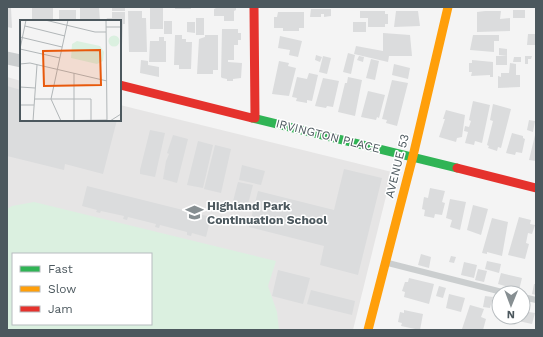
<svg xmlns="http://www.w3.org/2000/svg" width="543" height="337" font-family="'Work Sans',sans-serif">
<rect width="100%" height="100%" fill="#f4f4f4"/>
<path fill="#e6e5e5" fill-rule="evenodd" d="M7,77L21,81V120H120V105L392,172L353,330H7ZM13,254H151V324H13Z"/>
<path fill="#dbf0e0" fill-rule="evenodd" d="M34,202L276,261L268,286L277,312L279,330H7V209L12,206ZM13,254H151V324H13Z"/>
<path fill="#dbdcdd" d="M32,7H53V21H32Z
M80,7H99L100,21H80Z
M112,7H125V11H112Z
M175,7H191V9H175Z
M218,7H236V10L234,11V21H224V16H214V9Z
M7,8H11L12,28L7,27Z
M150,8H163V29H150Z
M311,9H331V16L324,17V14H321V17H310Z
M59,10H76V21H59Z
M513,10H525V18H513Z
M128,11H142V18H146L147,52H129Z
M360,11H385V14H388V24H385V27H368V18H360Z
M396,11H418L420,26L394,27Z
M485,11H501L500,19L510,18V31L477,32V12Z
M112,12H125V24H123L122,45H120V21H106L107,18H112Z
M278,12H304V28H299V31H283V28H274V17H277Z
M196,18H204V35H196Z
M164,21H172V34H164Z
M187,22H195V33L187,32Z
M353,22H366V32H353Z
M222,29H238V33H241V40H238V45H234V60H228V62L242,63L241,78L233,79V81H227V79L222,78L221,77Z
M383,33L410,35L412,56H389L388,62L354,54L356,46L383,51Z
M528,34H536V45H527Z
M175,35H182V39H186V42H192L191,69H179V65H174Z
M205,35H218V70H213V74H197L199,39L205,37Z
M473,35H499V41H494V52L470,50Z
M280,36L302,41L298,57L289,55L290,50L278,48Z
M159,37H164V41H166V62H149L150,41H159Z
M499,48L507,49V56L499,55Z
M348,53L355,55L351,74L343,72Z
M316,55L322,57L320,62L315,60Z
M323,56L331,58L327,74L319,72Z
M359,56L364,57L363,62L357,60Z
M496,56H507V65H496Z
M525,56H532L531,59H528V64H525Z
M514,57H521V62H513Z
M371,59L379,61L375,80L366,78Z
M141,60L148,61V65L159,67V77L140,73Z
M472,60L493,62V77H490V75L471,76L472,72H469V63H472Z
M279,61L289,63L288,66L296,68L289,96L272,94Z
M510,63L516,64V75H520V87L498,88V76L501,77V73H509Z
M394,64L410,68L408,79L392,75Z
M309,73L318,75L312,101L307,100V103L296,101L297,98L292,97L297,77L307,79Z
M348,77L362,80L355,116L338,112L345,83H347Z
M323,78L339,81L333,107L327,106L326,108L315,106Z
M392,80L408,83L397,126L386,123L387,120L382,119Z
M7,86L21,90V120H117L103,174L65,164L64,170L7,156Z
M368,91L385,95L379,118L377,117L376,120L361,117Z
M473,101L490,105L482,143L475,141L474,145L465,143L468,132L464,131L465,126L469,127L471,121L469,120Z
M493,104L511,109L501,148L498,147L497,151L488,148L489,146L487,145L493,121L490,120Z
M446,110L465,115L462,137L457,138L456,142L439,137L445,119H443Z
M529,120L535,121L533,132L527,130Z
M150,130L165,133L155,177L140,174V170Z
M536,131V161L529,160Z
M512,133L523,136V138L525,139L522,153L516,152L515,155L506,153Z
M173,135L188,139L177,183L163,179L166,161L169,154L167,153Z
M198,141L213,145L203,188L187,185Z
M215,145L231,149L221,193L204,189Z
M242,165L265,171L261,185L239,180Z
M344,169L382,178L358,275L320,265L324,246L249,227L258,191L334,210Z
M238,182L253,185L247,208L232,205Z
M87,186L211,217L206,237L192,233L191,236L187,235V232L160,225L159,228L155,227L156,224L128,217L127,220L123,219L124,216L101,211L100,213L96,212L97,210L82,206Z
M430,188L445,191L442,202L445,203L442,215L435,214L434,218L424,216L425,210L422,209L424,197L428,198Z
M450,199L466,202L460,230L450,227L452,220L446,218Z
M473,205L488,209L481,235L467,230Z
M519,217L531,220L530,224L535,225L532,234L528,233L526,243L529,244L525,259L508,255Z
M492,218L508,222L502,256L487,252V254L482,253Z
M421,254L431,257L429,268L418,265Z
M451,256L456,257L454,263L449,262Z
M487,261L501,264L499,273L485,269Z
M464,262L477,265L474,278L461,275Z
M478,269L487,271L484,282L475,280Z
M278,270L310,278L303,304L272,296Z
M501,273L522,278L519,290L505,287V286L498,284Z
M409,278L434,284L429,304L404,297L405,292L402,291L405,282H408Z
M534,284H536V295L532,294Z
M439,286L446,288L443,298L436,296Z
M311,290L355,301L352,315L307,304Z
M449,294L465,298L461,312L446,308Z
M485,296L493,297L490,308L483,307Z
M470,305L484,309L481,317L486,319L483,330L462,329Z
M404,310L423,314L420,330L401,326L402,323L398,322L400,312L404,313Z
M523,311L535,313L532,324L514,320V317H523Z"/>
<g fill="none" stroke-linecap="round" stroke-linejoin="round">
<path stroke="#cbcecf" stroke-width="6" d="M388,263L506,293
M523,297L536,300"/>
<path stroke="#cbcecf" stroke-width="13" d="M7,58L21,61"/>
<path stroke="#30b455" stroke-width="9" d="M252,118L457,168"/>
<path stroke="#ff9f0a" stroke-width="9" d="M368,330L413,156L448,7"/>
<path stroke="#e5322d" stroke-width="9" d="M254,7L255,118
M120,85L252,118
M457,168L536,188"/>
</g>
<defs>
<symbol id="school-bare" viewBox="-9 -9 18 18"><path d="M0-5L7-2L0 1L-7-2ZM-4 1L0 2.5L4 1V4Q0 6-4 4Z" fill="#878f92" stroke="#fff" stroke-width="2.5" paint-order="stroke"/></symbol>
</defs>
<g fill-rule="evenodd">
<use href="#school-bare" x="182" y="200" width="25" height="25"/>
</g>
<g text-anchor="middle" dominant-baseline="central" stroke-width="3" stroke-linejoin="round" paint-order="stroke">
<g font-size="12" fill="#4c585e" stroke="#fff">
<text transform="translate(328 136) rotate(14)">IRVINGTON PLACE</text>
<text transform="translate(397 166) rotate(-76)">AVENUE 53</text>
</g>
<g font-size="12" font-weight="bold" fill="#4c585e" stroke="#fff" text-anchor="start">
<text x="207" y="206">Highland Park<tspan x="207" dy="14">Continuation School</tspan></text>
</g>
</g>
<g transform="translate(20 20)">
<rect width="101" height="101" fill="#f4f4f4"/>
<path d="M88.5 21a5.5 5.5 0 1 1 11 0a5.5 5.5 0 1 1-11 0ZM57,21L80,26L84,32L83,41L77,44L51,38L52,24Z" fill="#dbf0e0"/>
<path fill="none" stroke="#b1b6b8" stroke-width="1" d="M25,0L75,12H86M86,0L87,101M5,6L45,16M86,7H101M0,17L42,27M0,29L40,38M0,29L6,0M0,44L10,43L87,61M54,53V100M0,67L15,68M15,79H71V100M0,85H14M13,101L17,45M25,101L87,100M41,101L31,79L48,0M90,101L101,94"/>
<path fill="#e8590c" fill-opacity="0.15" stroke="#e8590c" stroke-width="2" d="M80,30L81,65L24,66L23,31Z"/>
<rect width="101" height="101" fill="none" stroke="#4c585e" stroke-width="2"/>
</g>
<rect width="543" height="337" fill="none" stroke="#4c585e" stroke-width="16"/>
<rect x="12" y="253" width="140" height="72" fill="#ffffff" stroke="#b7bcbf"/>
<rect x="20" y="266" width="20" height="6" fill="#30b455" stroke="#b7bcbf"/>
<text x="48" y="273" font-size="12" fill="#4c585e">Fast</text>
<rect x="20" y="286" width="20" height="6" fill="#ff9f0a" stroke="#b7bcbf"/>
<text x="48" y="293" font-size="12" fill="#4c585e">Slow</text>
<rect x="20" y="306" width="20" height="6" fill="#e5322d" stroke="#b7bcbf"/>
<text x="48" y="313" font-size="12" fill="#4c585e">Jam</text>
<g transform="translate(511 305) rotate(181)"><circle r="19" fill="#ffffff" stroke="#b7bcbf"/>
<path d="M0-3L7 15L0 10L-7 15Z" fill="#878f92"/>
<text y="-6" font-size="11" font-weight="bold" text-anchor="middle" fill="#4c585e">N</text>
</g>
</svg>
